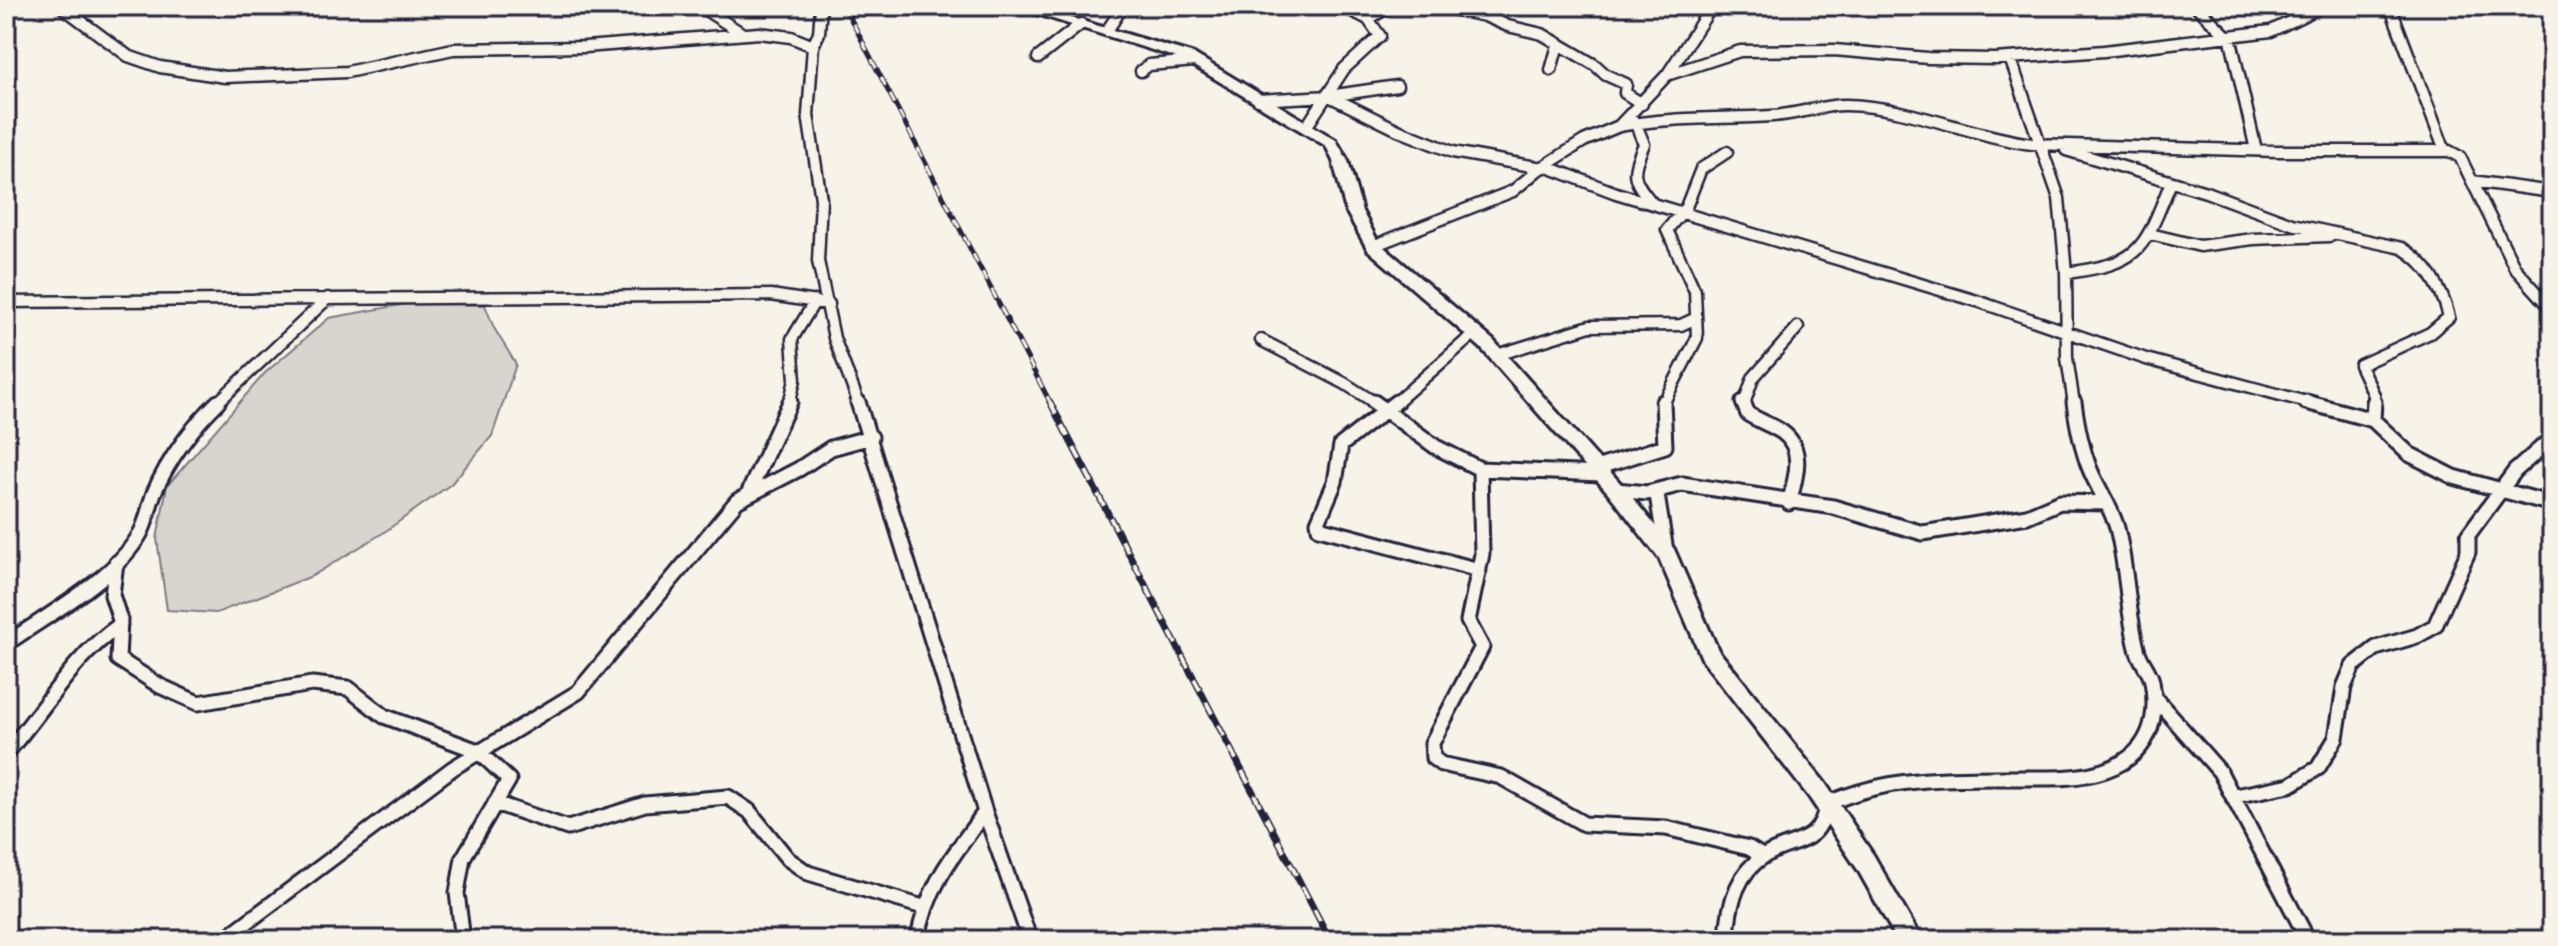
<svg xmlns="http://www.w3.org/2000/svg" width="2558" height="946" font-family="'Indie Flower',sans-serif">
<rect width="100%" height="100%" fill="#f7f3e8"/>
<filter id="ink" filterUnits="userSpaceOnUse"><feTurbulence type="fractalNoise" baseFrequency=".0125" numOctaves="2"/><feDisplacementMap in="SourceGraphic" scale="16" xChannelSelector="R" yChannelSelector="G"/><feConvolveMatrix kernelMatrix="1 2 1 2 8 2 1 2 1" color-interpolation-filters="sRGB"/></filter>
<g filter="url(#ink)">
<path fill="#d8d5cf" stroke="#7d7c85" stroke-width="2" d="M412,303L485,305L494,328L516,364L492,436L451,484L383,533L312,576L216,613L167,610L157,539L167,486L265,373L329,318Z"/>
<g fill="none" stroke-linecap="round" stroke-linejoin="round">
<defs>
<path id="street-far1" d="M61,6L128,56L160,67L225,77L347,72L453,49L585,47L759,33L791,37L813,46L808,115L821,199L818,261L834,338L859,404
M1437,6L1485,16L1508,26L1542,34L1595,65L1606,75L1626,84L1625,93L1642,104
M2196,6L2231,40L2256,150
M2390,6L2445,151
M701,7L743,34
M1368,19L1391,6
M1107,31L1123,6
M813,46L819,33L821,6
M1038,58L1081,24
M2010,58L2059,198L2066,273L2067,358L2074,404
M1551,70L1558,45
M1141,71L1149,65L1195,61
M1667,75L1740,51L1834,50L1928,58L1995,59L2104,51L2271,31L2323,6
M1329,96L1397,86
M1258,100L1329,96L1400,131L1453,152L1542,168
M1635,122L1644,144C1631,174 1631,178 1653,204
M1307,126L1344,69L1380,36L1368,19L1342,6
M1619,126C1670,117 1720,119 1772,116C1797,115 1821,105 1845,105C1910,106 1969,136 2032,144L2278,151H2449L2460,157L2515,268L2552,309
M2066,150L2206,192L2292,224L2402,248C2427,263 2442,289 2449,317L2430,333L2360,365L2374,395V404
M1545,166L1616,193L1977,301L2146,359L2314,404
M2472,181L2552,192
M2150,234L2200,246L2253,239L2329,236
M1373,246L1513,191L1538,170L1584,141L1619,126L1667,75L1712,6
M2066,273C2143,263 2143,250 2171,182
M6,302L771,295L829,304
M1261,340L1344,383L1377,404
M1497,355L1590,326L1681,325L1694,319
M216,404L328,298
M789,404L795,380L792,339L815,301
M1394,404L1475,333
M1663,404L1697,338L1695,291L1667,230L1686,207L1701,169L1727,152
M1744,404L1753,378L1798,327"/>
<path id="street" d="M858,402L985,812L1030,940
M1374,402L1436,447L1480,469L1602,474
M1396,402L1341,445L1335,482L1318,522L1319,528L1479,570
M1743,402L1748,414C1759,421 1772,425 1782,432C1806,449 1795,480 1789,503
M2306,402L2373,420L2409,454L2454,477L2552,504
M2373,420L2374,402
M1596,468L1665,446L1663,402
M1480,469L1482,554L1468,621L1482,647L1432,743L1433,758L1441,764L1501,777L1584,824L1666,828L1749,848L1762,856
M1616,490L1647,493L1682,484L1833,507L1923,533L2027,516L2060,502L2107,503
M1660,491L1657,495L1666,551
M748,494L790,402
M116,563L112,595L120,620L118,659L160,686L198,703L312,684L348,688L384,716L478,751L509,780L463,858L457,893L463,940
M6,644C47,615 115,579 140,534C147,522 149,506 154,493C168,460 192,427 218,402
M2154,697L2220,772L2308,940
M6,753C45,710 71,658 120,625
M2235,796L2290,785L2318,768L2336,738L2344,687L2353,666L2376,648L2417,636L2435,626L2468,552V535L2515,471L2552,438
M495,803L568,828L645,804L728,797L749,811L788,859L808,873L923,907
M223,940L453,768L578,692L737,501L799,469L831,448L871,437
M918,940C925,889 955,852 985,812
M1727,940C1728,909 1735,874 1764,856C1794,838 1819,847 1827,804C1896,772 1974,779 2049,778C2114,778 2165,755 2152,681C2149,669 2139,660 2137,648C2127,609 2127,567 2117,528C2111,506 2097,488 2089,467C2081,446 2077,424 2074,402"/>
<path id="secondary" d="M1011,6H1031L1194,54L1336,140L1348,161L1362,211L1378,242L1493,340L1622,485L1674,549L1718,650L1825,783L1874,856L1922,940H1897L1858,870L1809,797L1703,661L1659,558L1610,495L1481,348L1368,250L1346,211L1333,161L1326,146L1184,60Z"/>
</defs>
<use href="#street-far1" stroke="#22223b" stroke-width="15"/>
<use href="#street" stroke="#22223b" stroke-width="19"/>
<use href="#secondary" stroke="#22223b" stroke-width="6"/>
<use href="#street-far1" stroke="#f7f3e8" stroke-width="10"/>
<use href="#street" stroke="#f7f3e8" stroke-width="13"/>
<use href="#secondary" fill="#f7f3e8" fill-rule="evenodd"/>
<defs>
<path id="rail-far1" d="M844,6L1051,404"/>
<path id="rail" d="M1050,402L1330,940"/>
</defs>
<use href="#rail-far1" stroke="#22223b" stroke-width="5"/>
<use href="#rail" stroke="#22223b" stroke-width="7"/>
<use href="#rail-far1" stroke="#f7f3e8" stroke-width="3" stroke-dasharray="10" stroke-linecap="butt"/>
<use href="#rail" stroke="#f7f3e8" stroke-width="4" stroke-dasharray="13" stroke-linecap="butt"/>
</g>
</g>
<rect width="2558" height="946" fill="none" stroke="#f7f3e8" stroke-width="32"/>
<rect x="16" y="16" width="2526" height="914" fill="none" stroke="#22223b" stroke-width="3" filter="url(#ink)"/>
</svg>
